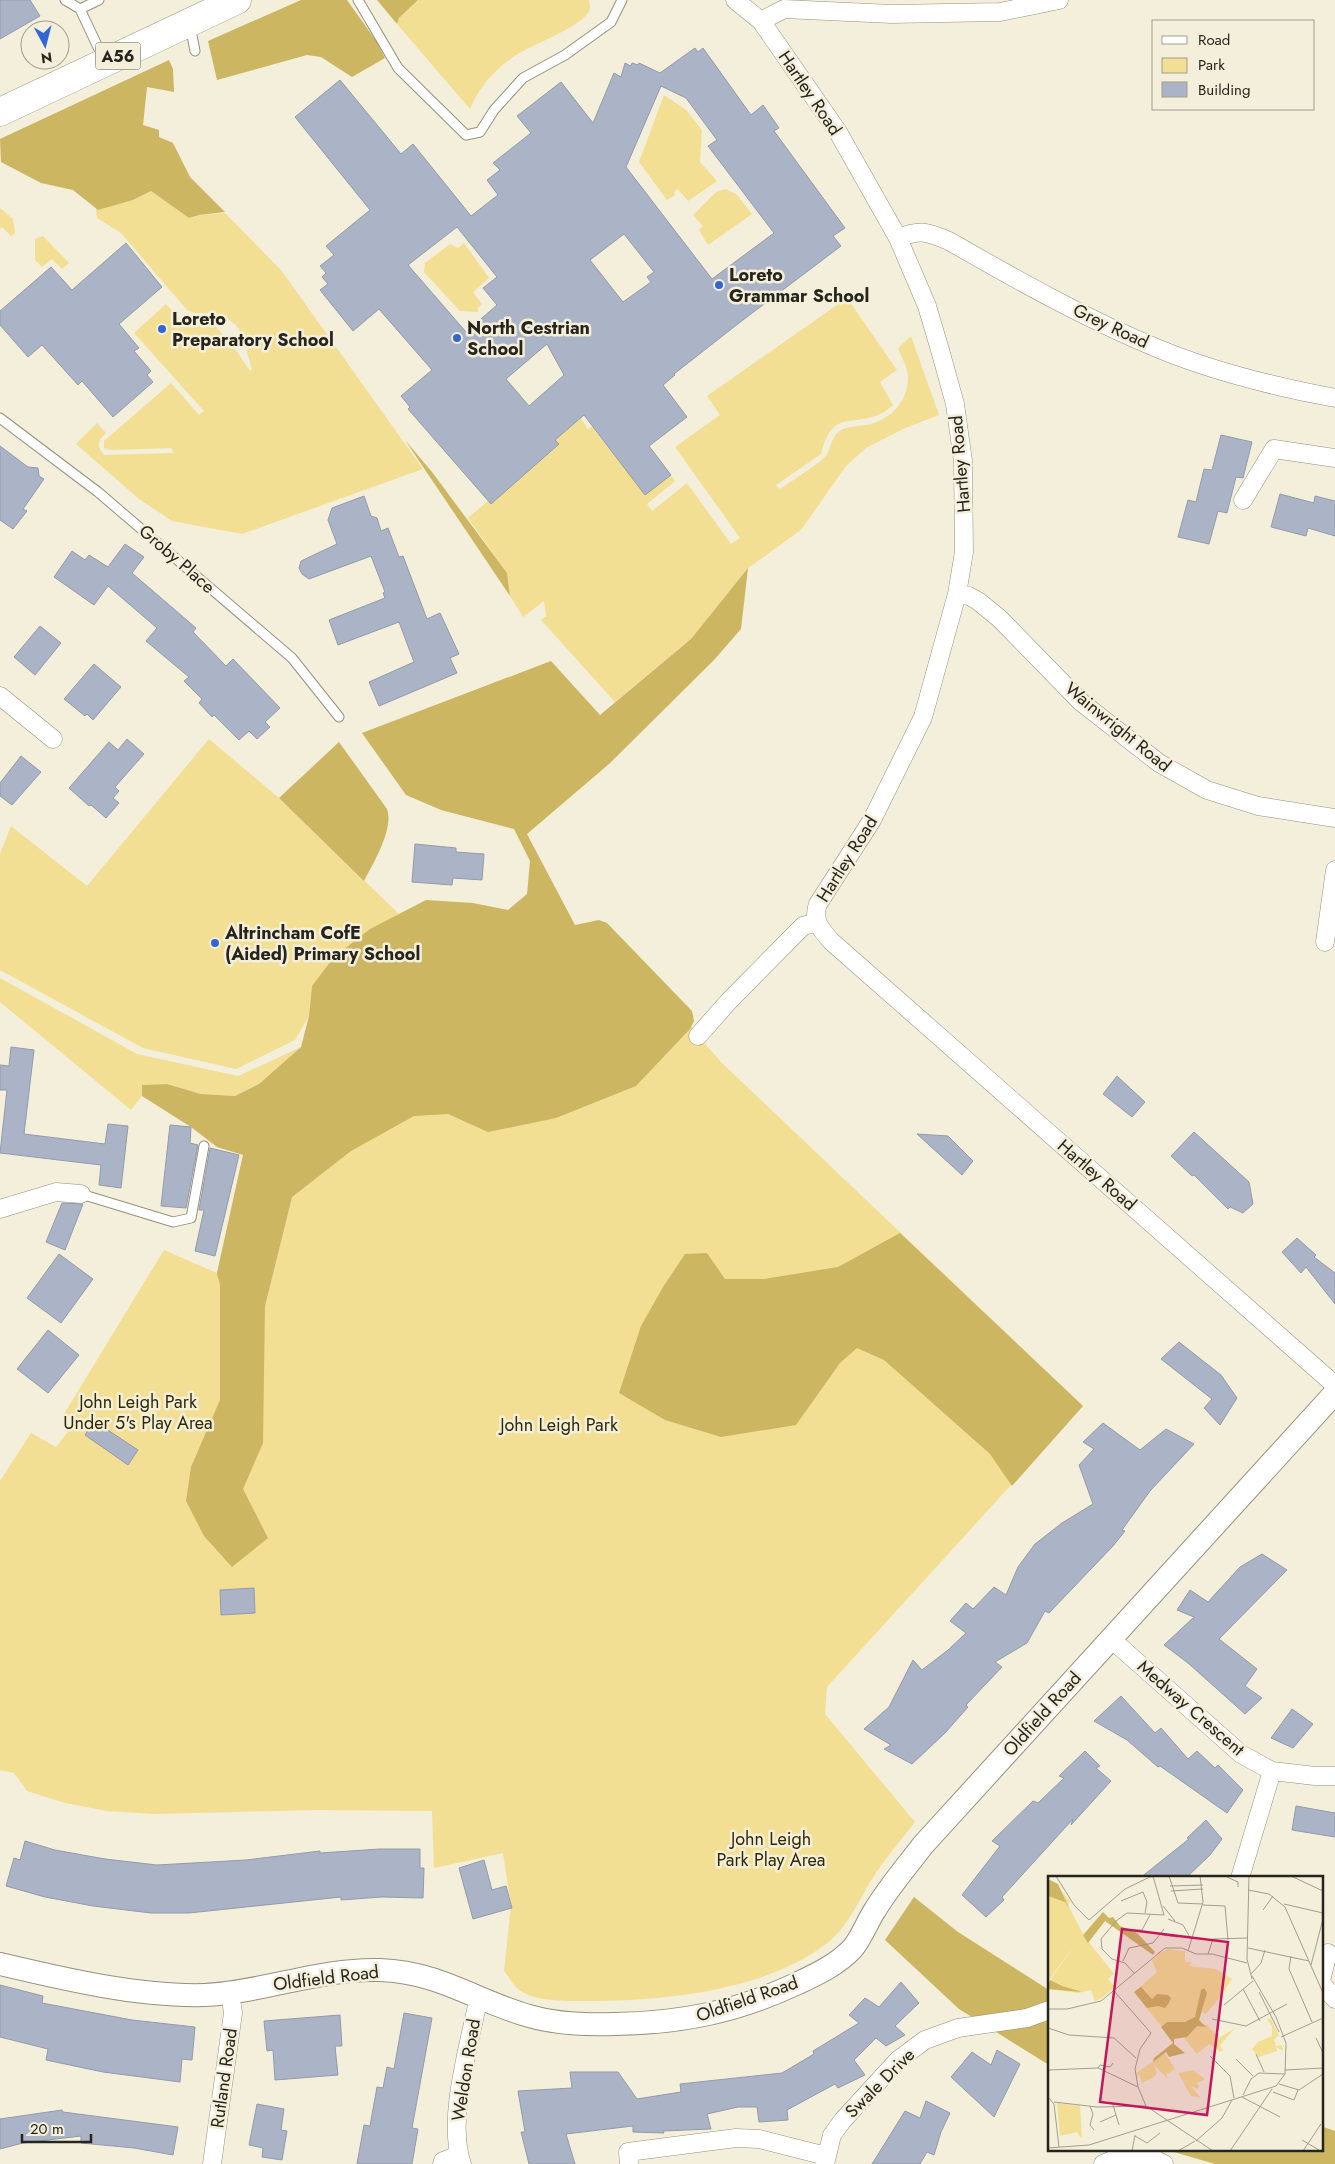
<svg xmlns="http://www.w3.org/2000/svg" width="1335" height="2164" font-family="Jost,sans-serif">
<rect width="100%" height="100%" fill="#f3efda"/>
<path fill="#f2df93" d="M418,0H589C589,3 590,5 590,8C587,26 529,45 513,57C492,73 481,85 470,109L397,24L399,18Z
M664,95L686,110L702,130L700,162L717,181L688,201L678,189L674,192L675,195L667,200L639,162Z
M726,189L736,194L752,214L708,245L699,230L703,226L693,215L716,192Z
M151,191L189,218L199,215L225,213L281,270L423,469L242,534L172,521L139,499L76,444L97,423L106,433C98,440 96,446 104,455L174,453L171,448L111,450L104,448V441L171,383L199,415L204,411L134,333L166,304L180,319L187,322L214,324L238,353L250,371L252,370L247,352L248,344L236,325L224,316L214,313H194L187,310L121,233L97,218L96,208L98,210L133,200Z
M0,208L13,219L15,233L11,236L2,227L0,229Z
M43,236L69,263L62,269L52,259L42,267L35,260V239Z
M464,243L489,278L473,292L482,304L478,308V312L460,311L424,272L425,263L450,244L458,248Z
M847,298L897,370L880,382L893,405C889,408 885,412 880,414C850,428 833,408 821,454L776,485L779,489C787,485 821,462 826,456C831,448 831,439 838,432C847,425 860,427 871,424C892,418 909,400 908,376C908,368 901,356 898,348L911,336L939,415L905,428L866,448L846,466L801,530L748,568L691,639L615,702L541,620L546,616L544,601L523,617L510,596L507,573L468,518L488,501L491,504L558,444L555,440L557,437L571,424L544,393L557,382L588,429L595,425L597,429L595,431L615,456L617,455L645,494L671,475L675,481L647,504L652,511L687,483L731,544L740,538L675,447L720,415L707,396Z
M209,739L279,798L400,915L370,929L312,986L309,1016L295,1040L236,1069L143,1048L0,970V854L11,826L87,886Z
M0,978L137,1054L238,1076L301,1047L259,1084L235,1096L201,1094L167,1084L142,1085V1096L131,1110L0,1002Z
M681,1011L698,1036L722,1063L1083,1406L827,1687L825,1714L915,1822C902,1839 888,1855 876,1873C860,1896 850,1926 826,1944C764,1991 664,2001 587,2001C569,2001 537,2002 521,1991C514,1987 509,1977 504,1971L511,1906L503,1853L434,1868L432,1811L316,1810L154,1814L107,1811L65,1803L27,1791L14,1773L0,1770V1481L31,1433L56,1447L77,1420L64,1414L164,1250L217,1273L243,1155Z"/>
<path fill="#ccb661" d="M301,0H347L377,42L385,58L352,77L321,57L307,55L217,80L208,41Z
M377,0H418L399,18L397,24Z
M169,60L173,69L174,92L147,87L143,125L159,130V137L173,143L190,177L225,212L199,215L189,218L151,191L133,200L98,210L73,190L41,183L1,162L0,139Z
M405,440L432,472L507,573L510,596Z
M748,568L741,629L714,660L609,764L527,834L575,925L599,920L607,923L692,1011L694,1021L690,1029L636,1086L556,1118L488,1132L448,1114L414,1116L351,1151L292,1197L265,1306L263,1443L243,1489L268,1538L232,1567L204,1536L186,1501L191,1467L220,1400V1285L217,1273L243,1155L217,1147L191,1127L142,1096V1085L167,1084L201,1094L235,1096L259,1084L301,1047L309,1016L312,986L334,957L370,929L426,900L473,903L508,910L527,894L530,861L514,829L441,810L406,795L362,733L551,661L600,715L691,639Z
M339,742L387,809C394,829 374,862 364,881L279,798Z
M900,1233L1083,1406L1012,1486L990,1454L884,1360L857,1348L840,1363L796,1425L721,1437L665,1420L619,1393L641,1326L663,1287L685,1254L707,1253L725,1279H764L838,1267Z
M914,1897L958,1932L1049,1990V2065L959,2009L885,1940Z
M1321,2126L1335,2131V2164H1215L1167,2150H1321Z"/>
<path fill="#abb4c6" stroke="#929bac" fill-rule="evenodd" d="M0,0H30L40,16L0,39Z
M695,48L698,52L703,48L751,115L763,105L779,128L774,131L845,228L833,236L841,246L739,323L674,374L675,375L663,385L687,417L649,446L671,475L645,495L584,415L555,440L559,444L491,504L408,409L410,407L401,396L432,370L379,309L353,331L320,290L328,284L322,277L326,273L320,266L334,255L326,246L370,210L295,117L340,80L401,154L413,144L471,216L498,195L487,180L500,170L493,163L531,133L517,116L561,82L593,123L614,73L621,77L625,63L631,66L632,63L638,65L639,63L660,73ZM661,86L686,98L717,140L708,146L774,233L712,279L626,167ZM457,227L497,277L483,288L497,305L466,332L408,265ZM624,234L654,272L647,277L651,282L623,302L590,260ZM547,344L564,375L529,406L506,379Z
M126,243L162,287L119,324L139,348L134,351L151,371L147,375L153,382L113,417L82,381L78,385L42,345L28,357L0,325V311L51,267L72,290Z
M1221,435L1252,442L1243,478L1236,477L1227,513L1218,511L1209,544L1178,537L1188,500L1196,502L1204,469L1212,470Z
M0,446L28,467L38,468L39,476L44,479L23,509L27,511L13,529L0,520Z
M1280,494L1314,503L1315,496L1335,501V536L1308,528L1306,536L1271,527Z
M364,496L371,516L377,518L381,531L388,528L399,557L403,556L427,619L440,613L459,654L450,658L457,673L379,706L369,682L414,662L399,622L338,645L329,620L385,598L383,593L385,592L371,556L309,579L302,574L299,568L301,561L337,544L328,520L332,508Z
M125,544L144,557L132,573L196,628L193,632L226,666L233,659L280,708L265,722L270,727L257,739L249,731L239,740L214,715L212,717L199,703L202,699L184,681L189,677L146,641L157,628L108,586L94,605L54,577L72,551L85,560L89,555L108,567Z
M40,626L61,643L35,675L14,657Z
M94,664L121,687L93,720L87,714L85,716L64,699Z
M127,739L144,754L115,787L119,791L113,798L119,803L106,818L91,805L89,806L69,788L109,742L118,750Z
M21,756L41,772L12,805L0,796V783Z
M415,844L456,848V852L484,854L482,880L453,878L452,885L412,882Z
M11,1047L34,1050L24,1134L105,1144L108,1124L128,1126L121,1188L99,1185L101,1165L0,1153L7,1090H0V1065L9,1066Z
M1117,1076L1145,1102L1132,1117L1103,1094Z
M170,1125L191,1127L190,1143L198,1145L186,1208L161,1206Z
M1194,1132L1249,1182L1253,1204L1243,1213L1230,1207L1228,1209L1194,1175L1192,1176L1171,1156Z
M917,1134L948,1136L973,1161L962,1175Z
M210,1148L239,1155L215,1256L195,1251L204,1210H199Z
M62,1203L83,1204L65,1250L46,1242Z
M1297,1238L1316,1255L1314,1257L1335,1273V1304L1306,1267L1301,1273L1282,1252Z
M59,1254L93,1279L61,1323L27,1298Z
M48,1330L79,1355L48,1393L17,1369Z
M1179,1342L1221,1375L1237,1398L1220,1425L1204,1408L1212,1399L1161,1359Z
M94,1421L138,1450L128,1465L85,1435Z
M1103,1423L1140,1450L1166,1429L1194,1444L1150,1491L1122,1530L1125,1531L1113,1546L1049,1613L1045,1611L1027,1643L995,1662L1002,1667L966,1705L968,1707L945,1733L912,1764L884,1749L891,1745L864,1729L889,1707L913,1660L922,1670L948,1650L966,1633L950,1621L966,1603L973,1609L994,1587L1006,1595L1018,1567L1035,1544L1062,1523L1093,1504L1079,1465L1094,1449L1083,1442Z
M1262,1554L1287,1570L1219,1639L1257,1669L1245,1686L1262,1698L1245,1714L1188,1663L1164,1645L1194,1617L1177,1610L1190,1590L1208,1602L1240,1567Z
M254,1588L255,1613L221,1615L220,1590Z
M1121,1696L1155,1733L1161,1728L1188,1759L1197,1751L1215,1768L1218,1765L1243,1790L1227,1813L1160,1766L1158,1767L1127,1740L1094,1721Z
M1292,1709L1313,1724L1293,1748L1271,1738Z
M1085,1751L1100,1766L1096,1768L1111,1781L1071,1825L1073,1819L1002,1897L1004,1900L986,1917L962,1895L1000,1846L992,1841L1033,1801L1038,1803L1064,1778L1059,1776Z
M1296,1806L1335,1813V1837L1292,1830Z
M1206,1820L1222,1839L1210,1855L1186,1878H1140L1189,1839L1187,1838Z
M25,1841L55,1850L105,1859L157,1865L246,1860L320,1851V1853L380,1849H420V1868H424L423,1898L382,1897L341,1900V1897L189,1913H151L93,1906L45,1897L6,1886L14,1858L20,1860Z
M484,1860L492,1890L506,1886L512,1908L473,1919L459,1868Z
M901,1982L919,2003L895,2026L905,2035L886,2046L876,2038L854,2060L865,2075L838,2088L835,2084L787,2110L788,2120L759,2122L757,2107H738L707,2114L711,2129L663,2131L664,2133L633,2132V2126L566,2134L575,2164H529L521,2132H525L518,2091L572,2088L570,2072H618L637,2099L681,2092L680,2084L782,2073L814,2054L813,2051L859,2023L849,2015L865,1998L879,2007Z
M0,1985L43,1996L42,2003L132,2020L195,2027L192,2060L182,2059L180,2082L103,2072L46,2060L48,2049L0,2037Z
M404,2013L432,2018L412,2128L418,2129L412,2164H357L364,2125L370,2126L377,2087L383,2088L387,2067L394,2069Z
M340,2015L342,2046H335L338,2075L275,2080L273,2050L267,2051L264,2021Z
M997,2050L1020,2064L994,2117L951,2077L972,2052L991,2065Z
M926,2101L950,2113L941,2132L934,2155L927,2152L920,2164H872L905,2111L920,2118Z
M257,2104L284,2109L281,2130L287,2131L282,2160L262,2157L263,2148L249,2145Z
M62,2110L63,2112L178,2127L173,2155L134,2148L81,2143V2136L23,2143L0,2149V2119Z"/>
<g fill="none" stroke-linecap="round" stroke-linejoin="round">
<defs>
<path id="service" d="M65,0L80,9
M99,0L80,9L104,60
M358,0L398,68L466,135L480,132L494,110L523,78L565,55L611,22L622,0
M190,25L195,51
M0,418L98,492L292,658L339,717
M81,1194L173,1222L191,1218L204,1146"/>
<path id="minor" d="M735,0L761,21L838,132L898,238L927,306L940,350L955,404L963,461L964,552L957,594L923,717L872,820L818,904C812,920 821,930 832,942L1335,1385
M761,21L784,9L892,14L1000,12L1059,0
M898,238C921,229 928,232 949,241C1017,280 1086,319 1159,349C1215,372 1276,387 1335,398
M1243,500L1274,449L1335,458
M957,594L969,596L978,601L999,618L1081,702L1159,763L1207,790L1258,806L1335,818
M0,696L53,739
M1325,942L1335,870
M698,1036L729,1001L803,926L817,922
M0,1209L56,1192L81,1194
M1110,1638L1241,1754L1272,1771L1315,1776H1335
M1240,1878L1272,1771
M1321,1980L1328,1953
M1321,1983L1335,1999
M212,2164L233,2013L230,1992
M442,2164L443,2161L458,2155
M462,2164C446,2119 470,2043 479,1996
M629,2164L628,2152L736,2138L759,2139L826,2156
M825,2164L832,2135L843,2120L898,2060L925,2040L958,2028L1027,2018L1049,2010
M1103,2164C1122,2154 1145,2153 1164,2164"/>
<path id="tertiary" d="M0,1964C63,1979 140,1997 205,1995C264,1992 321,1968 380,1970C439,1972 476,2001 529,2016C557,2024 586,2025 615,2024C681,2023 736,2012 796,1984C815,1975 837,1965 852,1949C861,1939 867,1922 875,1910C889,1887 907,1866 923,1845L1335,1393"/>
<path id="trunk" d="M0,112L237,0"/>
</defs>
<use href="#service" stroke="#95917e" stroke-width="11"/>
<use href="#minor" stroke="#95917e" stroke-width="19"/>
<use href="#tertiary" stroke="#95917e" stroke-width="24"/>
<use href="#trunk" stroke="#95917e" stroke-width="29"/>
<use href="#service" stroke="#fff" stroke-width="9"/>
<use href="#minor" stroke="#fff" stroke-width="18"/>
<use href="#tertiary" stroke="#fff" stroke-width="22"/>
<use href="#trunk" stroke="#fff" stroke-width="28"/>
</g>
<g fill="#3166d4" stroke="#f3efda" stroke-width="2">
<circle cx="719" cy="285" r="5"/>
<circle cx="162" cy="329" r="5"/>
<circle cx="457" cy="338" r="5"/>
<circle cx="215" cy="943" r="5"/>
</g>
<g text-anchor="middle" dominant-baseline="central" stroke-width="5" stroke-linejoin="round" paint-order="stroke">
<rect fill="#f3efda" stroke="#646156" stroke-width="1" x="95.5" y="42.5" width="45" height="27" rx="4"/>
<g font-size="16" font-weight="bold" fill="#26241d">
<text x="118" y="56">A56</text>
</g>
<g font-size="18" fill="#26241d" stroke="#f3efda">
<text transform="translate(810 93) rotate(56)">Hartley Road</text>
<text transform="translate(1111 326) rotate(25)">Grey Road</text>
<text transform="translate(960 464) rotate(-95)">Hartley Road</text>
<text transform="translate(177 559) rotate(41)">Groby Place</text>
<text transform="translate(1118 727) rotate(39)">Wainwright Road</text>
<text transform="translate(847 859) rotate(-58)">Hartley Road</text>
<text transform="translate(1097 1175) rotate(41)">Hartley Road</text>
<text transform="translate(1191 1708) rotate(41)">Medway Crescent</text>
<text transform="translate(1042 1714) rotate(-48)">Oldfield Road</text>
<text transform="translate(326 1978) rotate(-7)">Oldfield Road</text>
<text transform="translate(747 1999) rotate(-19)">Oldfield Road</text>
<text transform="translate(466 2070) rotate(-81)">Weldon Road</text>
<text transform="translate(224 2078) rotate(-82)">Rutland Road</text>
<text transform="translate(880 2083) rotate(-45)">Swale Drive</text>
</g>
<g font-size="18" font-weight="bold" fill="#26241d" stroke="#f3efda" text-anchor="start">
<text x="729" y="275">Loreto<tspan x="729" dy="21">Grammar School</tspan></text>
<text x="172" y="319">Loreto<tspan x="172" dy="21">Preparatory School</tspan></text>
<text x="467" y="328">North Cestrian<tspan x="467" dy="21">School</tspan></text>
<text x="225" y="933">Altrincham CofE<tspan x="225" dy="21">(Aided) Primary School</tspan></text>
</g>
<g font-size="18" fill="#322902" stroke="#f3efda">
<text x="138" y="1402">John Leigh Park<tspan x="138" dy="21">Under 5's Play Area</tspan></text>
<text x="559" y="1425">John Leigh Park</text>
<text x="771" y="1839">John Leigh<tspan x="771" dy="21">Park Play Area</tspan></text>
</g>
</g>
<g transform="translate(1048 1876)">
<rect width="275" height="275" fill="#f3efda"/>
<path d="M0,11L14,18L12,13L22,26L20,29L36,60L66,98L60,103L67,111L54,122L47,125L43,114L30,117L0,113V107L27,69L0,105ZM120,73L137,75V86H143L142,90L168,93L184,103L170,124L158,138L154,136L150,148L159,149L171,162L187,152L172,169L175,174L173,176L161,168L149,178L136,162L145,153L127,155L113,150L86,116L109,96L104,85L111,77ZM219,143H223L231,160L226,163L228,170L234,169L235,175L228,171L229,175L211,181L204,173L210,166L224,160V151ZM117,177L127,193L119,198V202L106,189L109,197L106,201L94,207L91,198L89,203L88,197ZM145,194L157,203L149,207L151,211L149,213L142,209L153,222L143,220L130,197ZM9,227L32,230L34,263L29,256L12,260Z" fill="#f2df93"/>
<path d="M0,3L10,8L21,32L17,26L0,20ZM55,36L61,42L65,41L72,50L89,57L107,76L105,79L57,45L40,67L35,59ZM2,104L14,110L34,116L0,113ZM93,111L104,123L109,118L120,119L123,122L121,127L117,132L110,130L99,132L86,116ZM156,112L159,117L151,144L158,151L149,150L139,161L126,163V168L137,177L121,181L118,176L105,186L106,182L125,167L113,151L119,146H137L147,141L153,114Z" fill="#ccb661"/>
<path fill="none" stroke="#a19e8e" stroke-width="1" d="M8,0L26,29L41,44L77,13L104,0M105,0L116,39M121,0L130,27M201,0L199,83L204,103M243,0L275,15M179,1L190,6V11M122,10L155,9M200,14L221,18L237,31L275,117M123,15L155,13M73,25L95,16L99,26L97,37M130,27L155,28M236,28L275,37M155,29L177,30L180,64M115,30L127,45M215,34L225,20M120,43L135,49L143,63M85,54H94L102,39M114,59L130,61V59M200,72L261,85M140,75L155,26L152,0M160,78L165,63L199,62M243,80L241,93L264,146M75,85L81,72L105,67L116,53M263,89L275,43M86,97L77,87L64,83L54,73L53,63L68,45L79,37L116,39M203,98L213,87L217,74M195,113L212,145M66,115L103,157L92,173L87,193L90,211L98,230L165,275M211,116L231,156M176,129L205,105M0,133H19L53,125L117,72H134L148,78H164L199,87M164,143L198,150L239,128M0,152L21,159L66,162L88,182M233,161L275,142M268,162L275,177M208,178L216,196M162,180L182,200L186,222M188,183L205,200M50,192L52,189L62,191L65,187M0,194L50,192L90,211M237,194L275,192M231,208L251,214L275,198M225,216L246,224L250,214M195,219L203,203L211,197L237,198M0,221L6,228L11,271M194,221L232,241M6,226L49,231L98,230M65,229L71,249M42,230L45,238L42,249L46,254M52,246L68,239M87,260L99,267L112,257M254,264L271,274M148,265L174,242L184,224M0,272L41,269L228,210L237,198L238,167L228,141L204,100M84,275L87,259M130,275L147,265M182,275L224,213M255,275L273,248"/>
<path fill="#c2185b" fill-opacity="0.15" stroke="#c2185b" stroke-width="2.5" d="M74,53L180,66L159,239L52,226Z"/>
<rect width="275" height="275" fill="none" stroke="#26241d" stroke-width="2.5"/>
</g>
<rect x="1152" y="20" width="162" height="90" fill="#f3efda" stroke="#a19e8e"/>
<rect x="1162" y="36" width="25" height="8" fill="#ffffff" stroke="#a19e8e"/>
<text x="1198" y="45" font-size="15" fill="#26241d">Road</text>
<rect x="1162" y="58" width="25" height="15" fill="#f2df93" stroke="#a19e8e"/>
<text x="1198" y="70" font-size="15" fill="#26241d">Park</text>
<rect x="1162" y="82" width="25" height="15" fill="#abb4c6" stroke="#a19e8e"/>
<text x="1198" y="95" font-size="15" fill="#26241d">Building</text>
<g transform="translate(45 45) rotate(173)"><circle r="24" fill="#f3efda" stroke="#a19e8e"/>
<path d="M0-4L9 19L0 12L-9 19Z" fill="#3166d4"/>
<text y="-8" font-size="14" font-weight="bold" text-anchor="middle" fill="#26241d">N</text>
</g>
<path d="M22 2134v8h69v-8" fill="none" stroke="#26241d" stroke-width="2.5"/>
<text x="30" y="2134" font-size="15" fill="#26241d" stroke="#f3efda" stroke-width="4" paint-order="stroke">20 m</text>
</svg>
